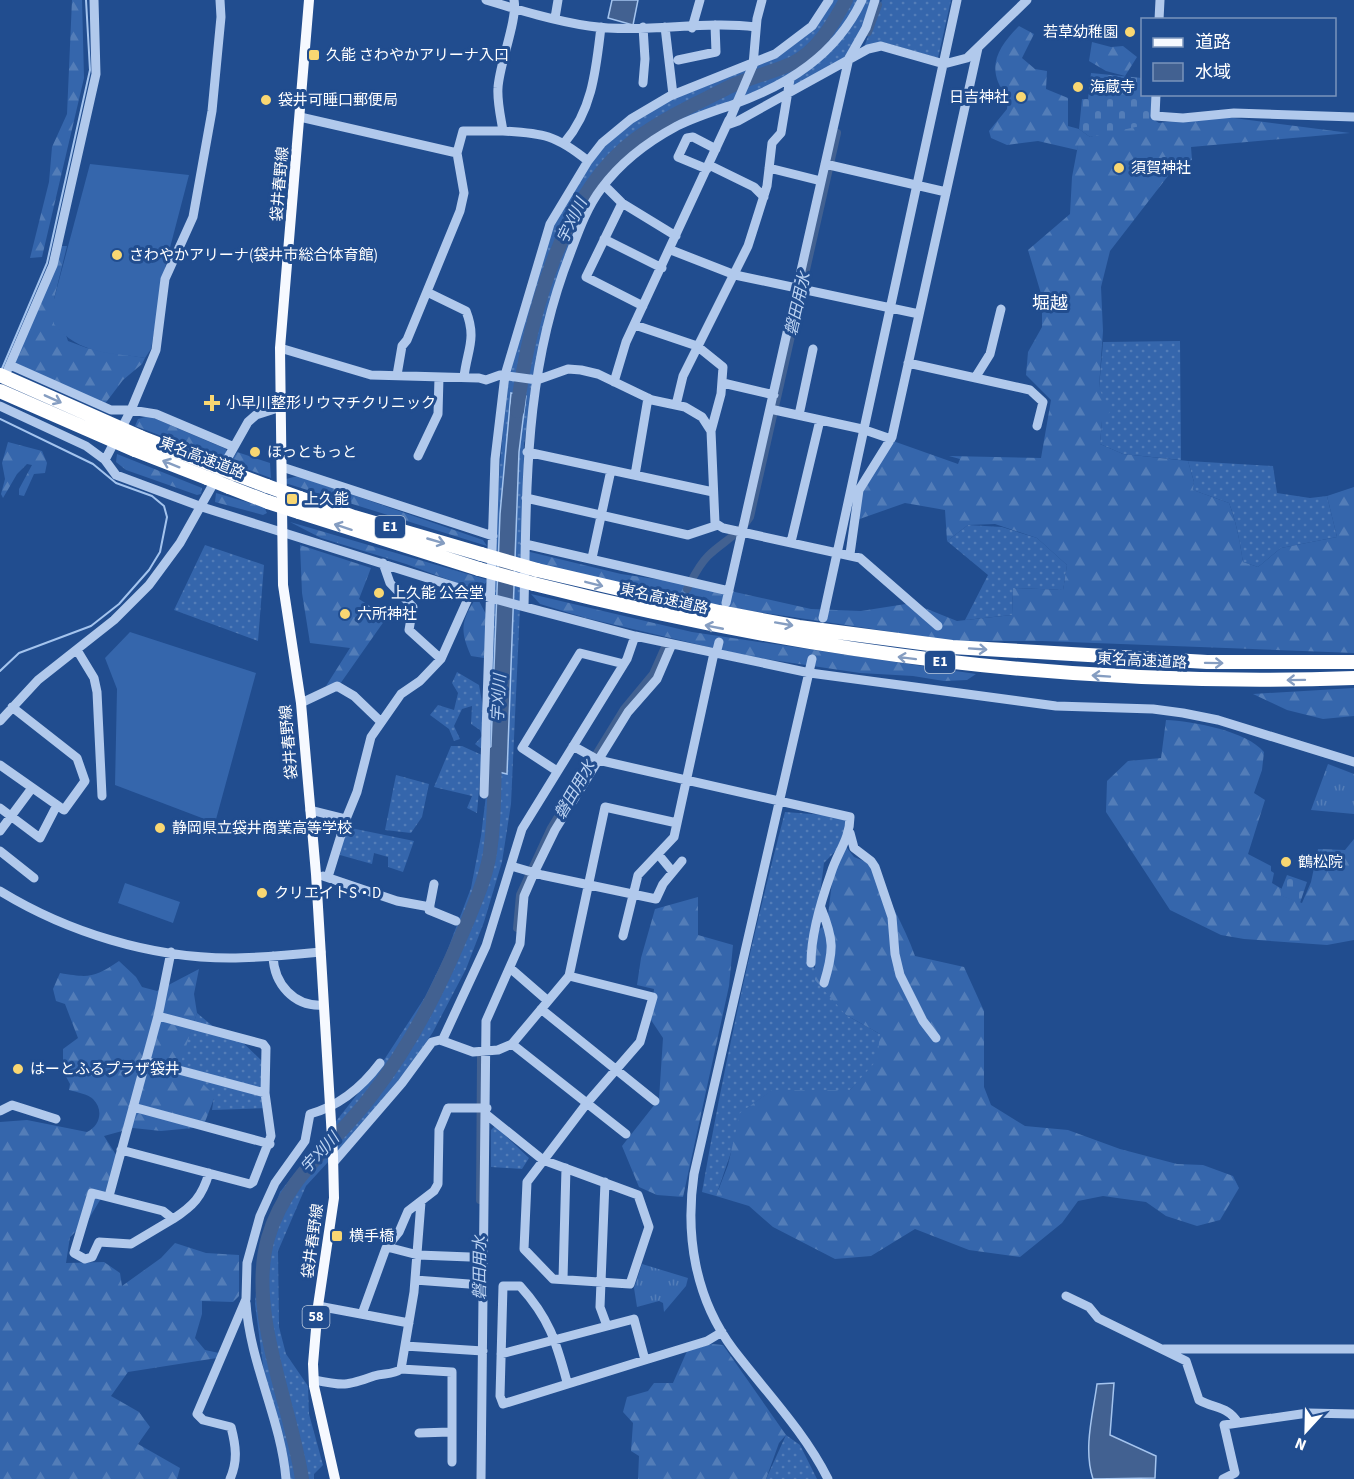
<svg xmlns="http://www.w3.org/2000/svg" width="1354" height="1479" font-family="'Source Sans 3','Noto Sans JP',sans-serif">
<defs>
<pattern id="grass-dots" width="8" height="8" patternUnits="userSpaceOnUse" patternTransform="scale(1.5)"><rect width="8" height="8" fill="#3566ac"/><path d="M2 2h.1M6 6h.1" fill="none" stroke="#537db8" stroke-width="1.8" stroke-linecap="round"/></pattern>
<pattern id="forest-firs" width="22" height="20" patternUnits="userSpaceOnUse" patternTransform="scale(1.5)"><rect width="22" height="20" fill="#3566ac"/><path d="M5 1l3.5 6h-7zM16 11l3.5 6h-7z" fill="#537db8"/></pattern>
<pattern id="cemetery-stones" width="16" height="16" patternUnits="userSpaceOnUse" patternTransform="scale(1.5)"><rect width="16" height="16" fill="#3566ac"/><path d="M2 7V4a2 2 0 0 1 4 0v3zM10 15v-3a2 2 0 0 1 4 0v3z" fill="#537db8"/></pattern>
<pattern id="park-tufts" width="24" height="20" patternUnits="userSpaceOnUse" patternTransform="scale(1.5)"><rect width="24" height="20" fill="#3566ac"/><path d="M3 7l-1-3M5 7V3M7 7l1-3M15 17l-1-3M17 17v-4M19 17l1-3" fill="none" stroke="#537db8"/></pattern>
</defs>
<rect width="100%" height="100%" fill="#214d8f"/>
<path fill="url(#grass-dots)" d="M830,0H874L849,58L790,89V79L677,126L633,154L583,218L540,344L524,444L523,542L511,804L502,862L484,922L466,969L433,1032L395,1089L306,1186L278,1251L279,1327L286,1354L308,1386L309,1414L323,1465L314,1474V1479H289L264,1373L255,1304L260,1248L280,1192L382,1063L425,997L446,954L471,888L481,836L488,779L496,514L507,383L546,238L590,158L651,107L775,54L800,36Z
M882,0H951L938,58L883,42L864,47Z
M1180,341L1181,460L1123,454L1100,444L1102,421L1099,388L1103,342Z
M1188,461L1273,466L1277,493L1310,498L1327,496L1337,537L1281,548L1258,567L1243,562C1240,543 1236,520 1229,503L1193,490L1194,482Z
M968,525L1002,527L1037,538L1067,565L1063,590L1013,588L1012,615L965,620L988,575L947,541Z
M205,545L264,565L258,641L174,610Z
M457,672L479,685L484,713L483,750L475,744L482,736L480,730L471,724L472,706L462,709L454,726L460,739L454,741L449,729L430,715L438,705L454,710L458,693L452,683Z
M451,746H462L482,755L477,813L467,808L472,796L434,787Z
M396,775L429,784L422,817L411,833L385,830Z
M785,812L850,817L847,839L824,863L811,963L846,1015L880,1034L885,1057L850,1090H773L746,1109L716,1196L702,1192C724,1065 752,937 785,812Z
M346,827L414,841L403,872L388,867V857L374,853L372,864L340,855Z
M197,1013L215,1028L237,1037L261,1060L267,1077L268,1108L212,1110L214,1096L180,1062Z
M495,1126L529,1158L522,1169L491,1167V1130Z
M786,1435L800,1445L817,1479H766Z"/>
<path fill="url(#forest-firs)" d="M72,0H82L84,78L42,257L30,258L49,182L52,147L67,114Z
M1019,26L1034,34L1022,58L1035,69L1047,71L1046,89L1068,98V126L1079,129L1090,137L1151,118L1159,123L1211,115L1350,133L1191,147L1192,160L1178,163L1110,251L1101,287L1103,331L1099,388L1110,412L1102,421L1100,444L1123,454L1188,461L1194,482L1193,490L1229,503C1236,521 1240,542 1243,562L1258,567L1281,548L1337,537L1327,496L1354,487V653L1042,641H953L718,606L526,561V551L621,574L717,588L811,609L861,611L912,603L957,621L1012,615L1013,588L1063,590L1067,565L1037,538L995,524L968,525L947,541L945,510L905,503L854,521L857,497L893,441L958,464L960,459L949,456L1041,458L1051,400L1026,375L1028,352L1042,327V297L1028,250L1070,214L1072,177L1079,140L1077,150L1038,141L1007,145L991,138L989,131L1007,109L1008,98C985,70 996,49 1019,26Z
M1092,42L1111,47L1123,46L1137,57L1125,76L1106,71L1089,61Z
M60,246H67L54,299L68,341L87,348L145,358L142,364L123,380L104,405L14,362Z
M149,416L226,449L227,454L223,459L135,426L138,419Z
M8,442L42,451L47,463L45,473L34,474L24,496L19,495V489L32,465L27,464L17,474L3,498L1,494L5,479L2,463Z
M237,452L270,463L271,478L230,463Z
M117,454L202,488L201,494L197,495L126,470L116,462Z
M298,476L483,540L487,546L285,483L286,479Z
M216,493L264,507L267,513L263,515L215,502Z
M290,522L488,580L479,591L406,564L321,538Z
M300,545L371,568L359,599L387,617L340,684L326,686L350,648L310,643L302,593Z
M531,594L692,632L976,674L967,680L944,681L913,676L860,673L751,657L586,618L540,604Z
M474,601H479L487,616L484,658L471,656C461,633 460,623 474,601Z
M1354,688V716L1323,719L1287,710L1253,694Z
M1166,720C1192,721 1247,731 1264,752L1262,770L1254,793L1265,800L1248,854L1271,866V871L1274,873L1272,883L1282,889L1280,895L1302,903L1311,882L1318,849L1345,850L1354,839V940L1327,945L1244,939L1221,935L1170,910L1106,812L1107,781L1128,761L1161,758Z
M844,844L854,857L874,865C885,896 904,924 915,956L964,967L984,1011V1087L991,1105L1025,1126L1068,1130L1120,1149L1177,1164L1203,1165L1233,1176L1239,1188L1220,1220L1197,1226L1166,1216L1146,1202L1103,1196L1078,1201L1062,1223L1020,1257L969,1250L915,1229L871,1256L835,1259L773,1227L749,1206L716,1196L728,1165L740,1113L772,1090H850L877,1060L880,1034L846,1015L815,980V933L827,923L834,866Z
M698,897V935L733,945L729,986L683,1197L657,1195L639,1187L622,1146L659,1099L663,1038L651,1020L654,989L637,985L641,958L655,909Z
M119,961L136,977L142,987L157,991L199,969L194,994L197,1013L181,1062L215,1096L203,1127L161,1131L133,1128L104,1136L118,1158L120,1167L88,1220L70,1237L66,1263L104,1262L120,1273L122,1286L161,1258L175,1243L206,1253L239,1255V1296L233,1302L202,1301V1314L195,1338L205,1350L219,1353L217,1358L128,1372L111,1396L139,1412L150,1427L138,1444L180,1468L177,1479H0V1122L27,1120L87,1132C100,1126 104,1110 93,1099C88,1094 76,1092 69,1090L70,1084L63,1071V1049L78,1038L65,1004L56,1001L53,989L60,973C89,978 94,978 119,961Z
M712,1344L723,1345L786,1435L779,1443L766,1479H638L639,1456L631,1451L633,1423L623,1412L627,1397L648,1391L654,1383H673L687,1351Z"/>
<path fill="url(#cemetery-stones)" d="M1091,73L1142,78V94L1152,95L1151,118L1145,125L1090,137L1079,129L1082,99H1088Z
M1287,875L1307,882L1300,903L1279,895Z"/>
<path fill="url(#park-tufts)" d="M1328,764L1354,774V814L1311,810Z
M642,1264L688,1278L686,1286L664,1312L663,1303L659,1301L637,1307L634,1288Z"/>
<path fill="#3566ac" d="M90,164L189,175L166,263L151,349L145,358C108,352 80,355 54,324V299Z
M130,632L256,673L215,823L115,785L117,689L105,658Z
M125,883L180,902L173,923L118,903Z"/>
<path fill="#426191" stroke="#a4c4ee" stroke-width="1.5" d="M612,0H638L633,25L608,18Z
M511,393L526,396L519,452L507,774L490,770L500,514Z
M1114,1383L1110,1435L1156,1456L1155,1478L1093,1479C1083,1449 1093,1414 1097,1384Z"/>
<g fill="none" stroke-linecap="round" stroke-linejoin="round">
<path stroke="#a4c4ee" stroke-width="2" d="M1,371L47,263L90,70L86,0
M0,419L93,464L116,483L152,496L164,506L167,517L160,552L149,570L119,604L91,626L19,653L0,671"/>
<path stroke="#426191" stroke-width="8" d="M868,32L878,5
M687,589C693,578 698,566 708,556C721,543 740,534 750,517L837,133
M517,928L520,895L551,828L624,709L653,674L665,647
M480,1200L481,1057"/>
<path stroke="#426191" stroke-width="14" d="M517,411C528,324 561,193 636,139C664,118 696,104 727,88C748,78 770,73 791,64C817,52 833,24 846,0
M302,1479C291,1405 247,1311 268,1238C286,1176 334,1145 371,1096C413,1042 441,985 467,922C477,898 489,870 491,844C495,814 494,783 495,753"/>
<path stroke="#b1c9ec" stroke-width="9" d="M486,0C519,10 555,21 589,26C645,34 702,20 756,27
M514,0C518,19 499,65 498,88C497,102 501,118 503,131C543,133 556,135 588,161
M555,18L558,0
M1159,20L1160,0
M643,27L645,59L643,83
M665,27L673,95
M692,28L700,0
M678,60L716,52L715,25
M753,65L757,19L762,0
M1156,94L1155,116L1183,118L1234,113L1354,117
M300,117L457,153
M727,125L738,121L868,49L881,46L944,64L967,58L1027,0
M565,142C593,109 596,68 601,27
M825,164L946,192
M709,165L754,187L764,197
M769,168L821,181
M707,169L678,157L687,138L693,137L716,149
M608,189L622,203L676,236
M622,203L586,277L643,306
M604,239L662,268
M671,250L735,275L919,314
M427,292L466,311C477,339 467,350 464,377
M635,325L697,346L723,367L721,394L711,431
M280,348L371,375L479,378L486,380L500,375L537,380L568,369L581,370L598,374L652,400L685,407L702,417L711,431L715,523L723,528L860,558L938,626
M908,363L1030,390L1043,402L1037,426
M10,365L111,410H131L156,350L165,279L193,217L212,111L221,17L220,0
M8,369L53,265L96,74L94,0
M397,375L402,346L407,340L460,211L464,193L457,153L463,131H503
M975,378L990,354L1001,309
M614,382L626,342L729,120
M723,383L774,395
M676,405L683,376L748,246L767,186L772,143L781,133L790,79
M0,406L86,446L105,460L116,475L202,507L491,598L635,636L810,673L1056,706L1153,709L1183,713L1218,720L1354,762
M770,409L862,429L891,439
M799,415L813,349
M527,452L713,492
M418,456L438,414L439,377
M105,460L131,410L156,414L234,447
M282,467L493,536
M635,475L648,398
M526,498L688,535L718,525
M791,542L820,420
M525,544L729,591
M850,554L859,490L892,437L978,48
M592,558L611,470
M383,563L390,583L413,607L409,630L441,659
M726,603L849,58L866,28L875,0
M524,606C527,484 524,371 570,254C578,233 587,207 601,189C620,163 649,141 677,126C695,117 714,111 732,105C788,85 836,55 862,0
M823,618L957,0
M77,650L94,678L97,692L102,796
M716,654L719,642
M812,659L694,1174C685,1235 695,1298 733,1349C765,1391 804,1431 828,1479
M301,703L337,686L354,696L380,721
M0,721L38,680L114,620L149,585L180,543L248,422L256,415L281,407
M573,746L598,760L850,817C850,839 837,853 831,873C821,901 811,934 811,963
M0,765L64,810L85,781L77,758L12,707
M557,771L522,748L580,653L624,664
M484,794L495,459L505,375L550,224L588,161L602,143L631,119L670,96L775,54L812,26L829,0
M0,808L40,838L57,805
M310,810L346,819
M0,831L32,788
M850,833L854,848L871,861L875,867L892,917L895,954L900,975L923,1021L936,1038
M0,851L34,878
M658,854L672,871
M511,866L542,875L656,899L663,884L682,861
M323,876L397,901L430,907
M328,877L346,819L357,792L371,737L401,694L420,681L441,659L471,592
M434,884L429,910L456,921
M0,891C67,932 151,958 230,958C260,958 291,955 321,952
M821,908C834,940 834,950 824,983
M623,936L638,875L674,837L714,653
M273,956C274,984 294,1007 323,1005
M510,968L548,1001
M541,1009L655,1101
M442,1041L486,946L522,829L627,659L635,636
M512,1044L626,1134
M145,1061L265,1093
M133,1107L270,1144
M0,1111L12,1105L56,1119
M487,1115L543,1160L638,1195L649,1227L630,1284L553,1279L524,1249L527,1182L587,1103L640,1042L653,997L569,976
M121,1150L250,1184L253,1182L271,1136L265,1093L266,1048L263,1044L158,1016
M333,1163L402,1083L432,1042L440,1040L473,1052L498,1050L512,1044L569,976L605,807L677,823
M605,1182L600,1307L607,1326
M109,1196L158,1016L171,952
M173,1219L131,1244L99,1242L92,1257L85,1259L74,1253L92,1193L163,1211L173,1219C193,1206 202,1197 209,1173
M387,1247L418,1255L470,1257
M563,1279L566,1168
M415,1280L469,1284
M1066,1296L1089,1307L1098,1318L1186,1361L1199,1400C1215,1409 1228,1406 1238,1423
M246,1303C250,1364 281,1419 286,1479
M318,1306L409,1323
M362,1314L386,1248L399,1232L408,1211L434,1191L438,1184L439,1130L448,1108H487
M405,1346L483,1351
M1164,1349H1354
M501,1354L634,1319L645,1360L707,1341L722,1332
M401,1369L452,1372V1462
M314,1380C344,1386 346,1386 374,1376C384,1373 393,1375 401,1369L414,1292L421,1202
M567,1382C556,1341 549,1318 520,1286H503L500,1396L503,1404L645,1360
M419,1433L450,1432
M230,1479C238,1461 236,1446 231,1427L203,1420L197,1414L246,1299L247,1263L260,1216L275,1183L305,1141L310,1114C339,1106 362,1087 380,1063
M481,1479L486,1021L520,944L524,896L534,873L555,830L628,712L657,679L672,644
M1223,1479L1235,1473L1224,1425L1308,1413L1354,1414"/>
<path stroke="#f6f9ff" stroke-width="10" d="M309,0L280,348L283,585L301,703L316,874L333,1155L334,1198L318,1306L313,1364L314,1386L335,1479"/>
<path stroke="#fff" stroke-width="14" d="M140,437L215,466
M135,450L207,478
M235,474L267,486
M229,487L268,502
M300,498L354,517L481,554
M299,512L479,569
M537,570L719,612L799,627L952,647L1207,662H1354
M534,584C807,653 1072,688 1354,678"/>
<path stroke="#b1c9ec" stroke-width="9" d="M730,119L753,65"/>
<path stroke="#fff" stroke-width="14" d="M0,375L140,437
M0,391L135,450
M215,466L235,474
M207,478L229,487
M267,486L300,498
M268,502L299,512
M481,554L537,570
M479,569L534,584"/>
</g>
<defs><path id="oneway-shaft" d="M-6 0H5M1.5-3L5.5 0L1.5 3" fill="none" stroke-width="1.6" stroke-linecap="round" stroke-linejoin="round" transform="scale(1.5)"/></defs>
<g stroke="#859dc1">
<use href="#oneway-shaft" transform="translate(53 399) rotate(24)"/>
<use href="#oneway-shaft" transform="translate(171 464) rotate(-158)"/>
<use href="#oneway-shaft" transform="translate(343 527) rotate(-162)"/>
<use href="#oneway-shaft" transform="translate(436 541) rotate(16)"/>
<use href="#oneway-shaft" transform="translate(594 584) rotate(14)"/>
<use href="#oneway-shaft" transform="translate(784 624) rotate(10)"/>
<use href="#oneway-shaft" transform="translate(714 627) rotate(-169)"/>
<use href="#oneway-shaft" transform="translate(978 649) rotate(4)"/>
<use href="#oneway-shaft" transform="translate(907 658) rotate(-173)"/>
<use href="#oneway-shaft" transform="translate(1214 663) rotate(1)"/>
<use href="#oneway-shaft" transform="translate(1101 676) rotate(-176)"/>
<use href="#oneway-shaft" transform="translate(1296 680) rotate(179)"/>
</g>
<g fill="#f9d772" stroke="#214d8f" stroke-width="2">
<circle cx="1130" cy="32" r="6"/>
<rect x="308" y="49" width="12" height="12" rx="3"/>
<circle cx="1078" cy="87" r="6"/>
<circle cx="1021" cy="97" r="6"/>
<circle cx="266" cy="100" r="6"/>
<circle cx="1119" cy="168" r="6"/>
<circle cx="117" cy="255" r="6"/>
<path d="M209 394h6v6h6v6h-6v6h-6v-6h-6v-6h6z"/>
<circle cx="255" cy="452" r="6"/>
<rect x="286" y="493" width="12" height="12" rx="3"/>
<circle cx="379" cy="593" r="6"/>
<circle cx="345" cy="614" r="6"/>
<circle cx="160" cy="828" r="6"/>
<circle cx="1286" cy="862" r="6"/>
<circle cx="262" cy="893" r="6"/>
<circle cx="18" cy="1069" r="6"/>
<rect x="331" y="1230" width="12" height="12" rx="3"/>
</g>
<g text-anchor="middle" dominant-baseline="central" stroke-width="6" stroke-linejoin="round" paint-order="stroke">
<g fill="#214d8f" stroke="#bccadd" stroke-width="1.5">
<rect x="375" y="516" width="30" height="22" rx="4.5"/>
<rect x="925" y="651" width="30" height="22" rx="4.5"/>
<rect x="302.5" y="1306" width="27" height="22" rx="4.5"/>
</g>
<g font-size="14" font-weight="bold" fill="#fff">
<text x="390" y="527">E1</text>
<text x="940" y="662">E1</text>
<text x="316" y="1317">58</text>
</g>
<g font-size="15" fill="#fff" stroke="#214d8f" text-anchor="start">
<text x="1118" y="32" text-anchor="end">若草幼稚園</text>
<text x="326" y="55">久能 さわやかアリーナ入口</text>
<text x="1090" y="87">海蔵寺</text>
<text x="1009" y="97" text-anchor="end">日吉神社</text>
<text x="278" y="100">袋井可睡口郵便局</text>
<text x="1131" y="168">須賀神社</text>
<text x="129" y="255">さわやかアリーナ(袋井市総合体育館)</text>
<text x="226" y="403">小早川整形リウマチクリニック</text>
<text x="267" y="452">ほっともっと</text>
<text x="304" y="499">上久能</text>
<text x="391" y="593">上久能 公会堂</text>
<text x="357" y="614">六所神社</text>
<text x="172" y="828">静岡県立袋井商業高等学校</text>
<text x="1298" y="862">鶴松院</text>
<text x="274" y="893">クリエイトS・D</text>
<text x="30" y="1069">はーとふるプラザ袋井</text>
<text x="349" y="1236">横手橋</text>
</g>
<g font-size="15" fill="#fff" stroke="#214d8f">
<text transform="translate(280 184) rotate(-85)">袋井春野線</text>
<text transform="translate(202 458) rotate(21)">東名高速道路</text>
<text transform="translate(664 599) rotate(13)">東名高速道路</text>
<text transform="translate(1142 661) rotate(3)">東名高速道路</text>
<text transform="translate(289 742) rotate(-95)">袋井春野線</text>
<text transform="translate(313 1241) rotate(-82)">袋井春野線</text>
</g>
<g font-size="16" font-style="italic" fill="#bdd4f3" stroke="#214d8f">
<text transform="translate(572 221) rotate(-64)">宇刈川</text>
<text transform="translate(798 304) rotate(-77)">磐田用水</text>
<text transform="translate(499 698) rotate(-87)">宇刈川</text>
<text transform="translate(575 790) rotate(-60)">磐田用水</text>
<text transform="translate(320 1153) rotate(-47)">宇刈川</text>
<text transform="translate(480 1268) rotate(-90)">磐田用水</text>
</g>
<g font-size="18" fill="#fff" stroke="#214d8f">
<text x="1050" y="303">堀越</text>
</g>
</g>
<rect x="1141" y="18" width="195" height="78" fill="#214d8f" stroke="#7a94bc" stroke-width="1.5"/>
<rect x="1153" y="38" width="30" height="9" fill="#f6f9ff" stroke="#7a94bc" stroke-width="1.5"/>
<text x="1195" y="48" font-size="18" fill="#ffffff">道路</text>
<rect x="1153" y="63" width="30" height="18" fill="#426191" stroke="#7a94bc" stroke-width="1.5"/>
<text x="1195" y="78" font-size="18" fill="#ffffff">水域</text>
<g transform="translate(1306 1431) rotate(202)" stroke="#214d8f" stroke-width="4.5" paint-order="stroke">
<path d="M0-4.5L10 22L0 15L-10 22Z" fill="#ffffff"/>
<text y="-9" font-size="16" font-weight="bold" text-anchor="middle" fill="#ffffff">N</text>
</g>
</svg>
